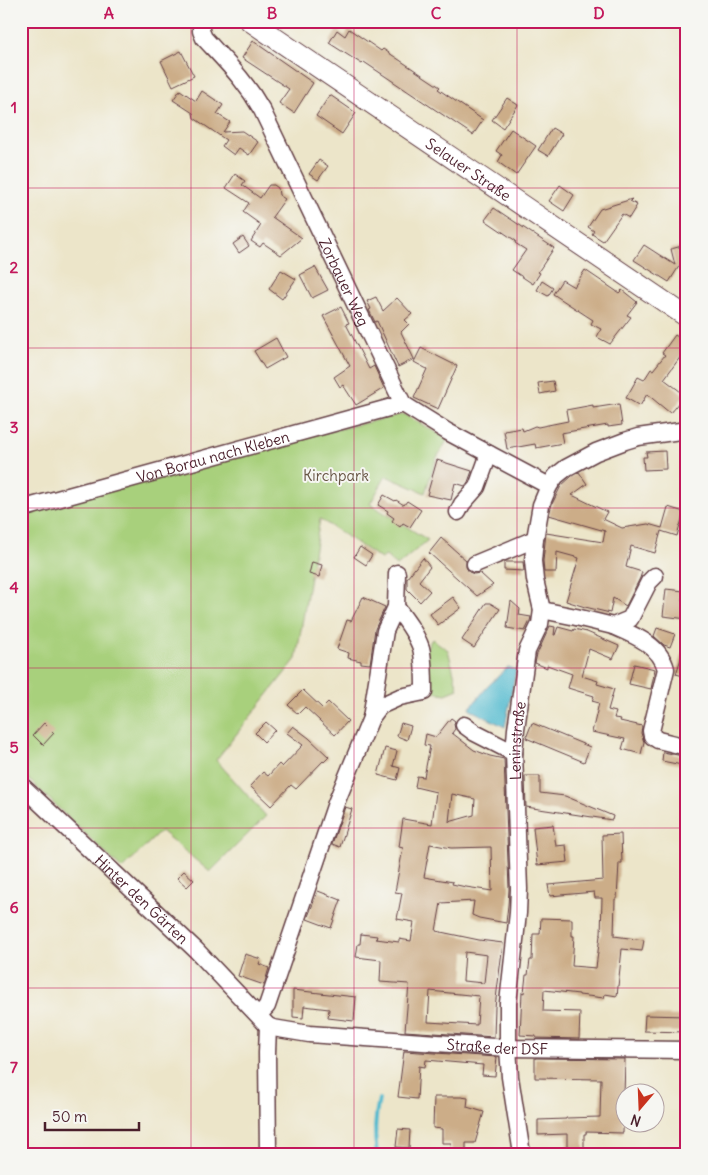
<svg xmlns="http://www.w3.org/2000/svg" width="708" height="1175" font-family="Delius,sans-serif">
<rect width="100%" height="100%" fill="#f6f6f2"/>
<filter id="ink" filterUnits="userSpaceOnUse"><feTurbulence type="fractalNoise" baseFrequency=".02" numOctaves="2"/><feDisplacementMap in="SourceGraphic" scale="10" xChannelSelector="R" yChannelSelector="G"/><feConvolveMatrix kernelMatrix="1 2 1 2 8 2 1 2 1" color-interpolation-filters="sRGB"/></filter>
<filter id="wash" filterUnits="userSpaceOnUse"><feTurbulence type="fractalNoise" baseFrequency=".0096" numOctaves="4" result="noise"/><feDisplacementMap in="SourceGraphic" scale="20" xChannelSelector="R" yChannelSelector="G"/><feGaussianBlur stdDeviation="1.12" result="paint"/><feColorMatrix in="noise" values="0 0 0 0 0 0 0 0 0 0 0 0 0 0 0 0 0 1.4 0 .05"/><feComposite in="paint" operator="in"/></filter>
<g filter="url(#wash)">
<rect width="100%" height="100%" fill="#ece5c9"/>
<path fill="#a8d07b" stroke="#797853" d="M403,414L448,439L436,459L425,493L386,476L370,504L428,540L397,566L386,556L381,559L320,519L296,659L216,760L266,816L210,872L161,831L122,869L21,772V514L225,456Z
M432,639L448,650L458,689L446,694L433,692L425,650Z"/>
<path fill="#51bacf" stroke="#4e6c7d" d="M508,667L516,670L505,727L469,709L488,686Z"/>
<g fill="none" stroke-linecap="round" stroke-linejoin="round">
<path stroke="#51bacf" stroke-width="4" d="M377,1154C374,1136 375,1116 379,1099"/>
</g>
<g id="blocks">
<path fill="#ccad88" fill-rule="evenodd" d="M349,29L381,51L383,49L440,87L438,89L483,120L473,135L364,62L362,64L329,43L337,30L345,36Z
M253,41L313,83L294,113L279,103L289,89L242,58Z
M181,51L194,76L173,86L161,61Z
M180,90L196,101L202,91L223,105L217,114L230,122L223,132L242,131L258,142L249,155L239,148L234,155L222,146L226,140L194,118L193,113L173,100Z
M330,95L356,113L342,134L316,116Z
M507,98L518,105L503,128L492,120Z
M552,128L562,134L548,156L538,150Z
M511,129L536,146L516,175L498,162L502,155L496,151Z
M319,160L328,166L318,180L309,174Z
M235,174L245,181L242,185L260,198L269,185H274L278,188L279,195L285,199L272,217L302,238L281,255L263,243L260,247L251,241L261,225L243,212L249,203L226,188Z
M560,185L574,195L564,211L549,201Z
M632,199L630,201L637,205L629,218L622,214L603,241L592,234L594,231L588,227L600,209Z
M494,208L554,248L538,272L540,273L533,284L512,270L526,250L515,243L516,241L485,220Z
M243,237L249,246L239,253L233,244Z
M644,245L675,265L671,249L682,246L685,257L669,282L634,260Z
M315,267L328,290L312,298L300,275Z
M281,270L296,279L282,299L269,289Z
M585,270L619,293L622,290L637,302L627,315L631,317L610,344L597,337L601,329L591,324L593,320L553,294L562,280L574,287Z
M542,281L553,288L548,296L537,290Z
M376,297L383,311L397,298L412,314L405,320L409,324L401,332L414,359L398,367L377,321L375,322L369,310L371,309L367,301Z
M341,307L349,323L346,324L369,369L374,366L384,388L356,405L343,385L340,387L334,377L350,366L323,316Z
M675,335L687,343V348L664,379L685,395L670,413L647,394L640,406L626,398L638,377L644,380L651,369L653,370L665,355L662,353Z
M276,338L286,357L265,369L254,351Z
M421,348L457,366L438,409L414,398L427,369L414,362Z
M553,381L555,391L540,394L538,383Z
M619,404L622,425L608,427V425L561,433L563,443L536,448L535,444L507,449L504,431L522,428L523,431L535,426L538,427L568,421L566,410L593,405V408Z
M665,451L666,469L644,470L643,457H647L646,452Z
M437,460L472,471L468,482L465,486L455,483L451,500L427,495Z
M579,472L587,484L572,495L607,512L603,519L622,528L648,524L662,528L668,507L684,512L677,536L661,531L655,553L631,546L626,567L642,572L640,578L626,606L613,598L610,613L585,607L566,601L579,558L557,552L556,572H544L543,561L546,533L603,542L605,531L549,515L552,504L561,486L572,476Z
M384,495L395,501L396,500L404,505L407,501L421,510L410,527L403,523L400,527L392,521L394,518L387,513L388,511L378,505Z
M441,538L466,560V567L469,572L474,574L480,573L493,585L477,596L429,553Z
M360,547L372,555L366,565L354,557Z
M423,558L430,567L419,581L430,591L420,602L407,589V578Z
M312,562L322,565L319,577L309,574Z
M506,562H523L524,571L504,570V563Z
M666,589L684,591L683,603L687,604V619L663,616Z
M363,597L385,607L375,629L370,664L361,663V661L348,658L349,653L337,649L347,620L351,621Z
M453,597L461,608L438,625L430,614Z
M511,601L520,609L519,615L531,617L530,621L525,631L507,628Z
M486,603H490L500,609L474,648L462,640Z
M550,626L555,627L554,635H555L558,627L573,631L574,629L587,632L619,646L613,659L589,649L582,676L598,681L597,684L614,689L608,710L616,712L614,718L621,719L620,721L642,726L641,733L644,742L641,754L622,749L625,739L592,732L599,703L592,701L594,696L568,688L572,674L547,665V668L535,663L537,654Z
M657,628L675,634L670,647L664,645L654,636Z
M685,646L687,647V677L676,674Z
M634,664L655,669L651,689L629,684Z
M303,690L322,708L328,702L348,721L335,735L305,707L298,714L288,705Z
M451,718L455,721L454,724L455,729L452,733L474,750L490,756L504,759L509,889L508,905L506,923L479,918L472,915L474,901L441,903L436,931L479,940L503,943L495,1007L494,1037L405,1031L409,984L380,982L381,960L356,957L358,944H360L361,934L377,936L376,939L399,942V939L411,941L414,922L397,919L402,893L395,892L403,848L399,847L403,819L432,824L436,792L415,787L417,776L424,777L430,746L424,745L426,734L436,737ZM452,794L475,799L474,815L449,822ZM430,844L451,848L491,847L492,891L466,887L452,884L453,882L424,877ZM465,952L487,955L484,983L463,981ZM430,991L479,996L477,1025L428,1022Z
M266,722L275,730L264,742L255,733Z
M44,723L54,733L43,745L33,735Z
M401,723L411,726L407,740L397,736Z
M532,723L590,747L584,762L526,738Z
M293,726L309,738L329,757L324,762L323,761L296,789L291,785L271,806L250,786L263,772L268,776L279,764L282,767L303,745L287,733Z
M385,748L397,751L393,766L400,768L397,780L378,775Z
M663,752L687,757V766L662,761Z
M525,776H540V793L565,796L613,816L612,820L526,807Z
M345,807L352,809L340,847L332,844Z
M553,825L556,846L566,845L568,862L537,865L533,827Z
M621,834L622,863H619L617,899H615L614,936L644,940L642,951L622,949L617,996L605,994L604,998L579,995V994L544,990L543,1011L580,1012L579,1039L536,1038V1036L520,1035L522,992L524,993L526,975H528L530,960H532L533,934H540L541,918L572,919V936H574L572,966L596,968L600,935H601L602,898H595L594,892L550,896L548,885L603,880L602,835Z
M184,871L194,880L187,887L177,878Z
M318,891L341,900L331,928L307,919Z
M245,954L261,959L259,964L269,968L264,985L238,976Z
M293,990L356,997L354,1021L328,1018L329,1009L304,1006L303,1018L293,1017Z
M645,1015L687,1016V1032L644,1031Z
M404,1051L497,1057L495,1076L482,1075L483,1065L426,1060L425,1067L419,1066L417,1099L398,1097Z
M535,1058L625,1059L623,1133L586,1132V1134H584V1154H567V1134L538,1135V1120L566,1119V1118L600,1117L601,1079L535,1078Z
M434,1097H461L468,1098L467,1107L484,1112L475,1143H466V1154H452L451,1143H442V1129L433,1128Z
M398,1129L410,1130L409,1148L396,1147Z"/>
</g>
</g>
<g filter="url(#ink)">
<use href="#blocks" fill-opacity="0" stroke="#623d43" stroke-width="1"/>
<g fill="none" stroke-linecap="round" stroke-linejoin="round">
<defs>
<g id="minor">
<path id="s1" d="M201,21V31L204,38C227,63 245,80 262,110L403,404L448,432L549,486"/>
<path id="s2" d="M21,509L403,404"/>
<path d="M458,512L462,504L477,487L489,454"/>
<path d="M475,564L535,539"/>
<path d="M542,610L576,617L613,626L630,619L649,582L655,576"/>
<path d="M613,626C634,635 660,645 666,669L651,731L652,736L658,740L687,747"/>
<path d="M371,718L380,706L400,697L424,692C424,679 424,660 421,648C416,633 405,619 396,607"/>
<path d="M464,725L475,733L514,753"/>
<path id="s3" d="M21,785L196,950L268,1026L273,1028L309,1034L508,1048L687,1050"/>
<path d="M259,1015L267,1006L336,803L371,718L385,631L396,607L397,573"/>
<path d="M268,1154L267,1053L268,1026"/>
<path id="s4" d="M522,1154L510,1077L508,1048V1003L518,913L519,889L514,753L516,729L527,651L540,624L542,610L535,580L533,561L535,539L541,505L549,486L556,476L566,468L596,452L625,441L638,437L687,430"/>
</g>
<g id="major">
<path id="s5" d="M250,21L687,317"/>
</g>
</defs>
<use href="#minor" stroke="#623d43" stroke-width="19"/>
<use href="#major" stroke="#623d43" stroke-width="22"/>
<use href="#minor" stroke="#fff" stroke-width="16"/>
<use href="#major" stroke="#fff" stroke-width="20"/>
</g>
</g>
<path fill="none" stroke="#c2185b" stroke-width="1" stroke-opacity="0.55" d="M191,21V1154M354,21V1154M517,21V1154M21,188H687M21,348H687M21,508H687M21,668H687M21,828H687M21,988H687"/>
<g text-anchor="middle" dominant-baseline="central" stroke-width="4" stroke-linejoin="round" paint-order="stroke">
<g font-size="15" fill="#4a1f2b" stroke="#f6f6f2">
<text stroke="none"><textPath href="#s5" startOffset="264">Selauer Straße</textPath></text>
<text stroke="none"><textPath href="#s1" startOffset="301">Zorbauer Weg</textPath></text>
<text stroke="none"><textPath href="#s2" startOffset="199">Von Borau nach Kleben</textPath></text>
<text stroke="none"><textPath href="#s4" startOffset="415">Leninstraße</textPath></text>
<text stroke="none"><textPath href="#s3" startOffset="166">Hinter den Gärten</textPath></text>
<text stroke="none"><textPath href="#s3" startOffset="576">Straße der DSF</textPath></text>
</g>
<g font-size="15" fill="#665443" stroke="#f6f6f2">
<text x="336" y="475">Kirchpark</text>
</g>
</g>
<rect width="708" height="1175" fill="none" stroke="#f6f6f2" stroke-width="55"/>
<g transform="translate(640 1108) rotate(199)"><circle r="24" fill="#f6f6f2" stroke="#b1a0a2"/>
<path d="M0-4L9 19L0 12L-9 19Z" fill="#c8321e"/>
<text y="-8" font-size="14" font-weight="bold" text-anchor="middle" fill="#4a1f2b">N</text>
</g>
<path d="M45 1122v8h94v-8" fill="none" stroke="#4a1f2b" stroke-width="2.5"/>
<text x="52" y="1122" font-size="15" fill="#4a1f2b" stroke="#f6f6f2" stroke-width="4" paint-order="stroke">50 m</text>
<rect x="28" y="28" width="652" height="1120" fill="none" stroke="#c2185b" stroke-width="2"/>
<g font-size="16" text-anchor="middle" font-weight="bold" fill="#c2185b">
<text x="109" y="19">A</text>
<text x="272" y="19">B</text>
<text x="436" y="19">C</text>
<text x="599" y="19">D</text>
<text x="14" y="113">1</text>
<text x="14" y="273">2</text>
<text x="14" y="433">3</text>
<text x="14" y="593">4</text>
<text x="14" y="753">5</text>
<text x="14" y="913">6</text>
<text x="14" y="1073">7</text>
</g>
</svg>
